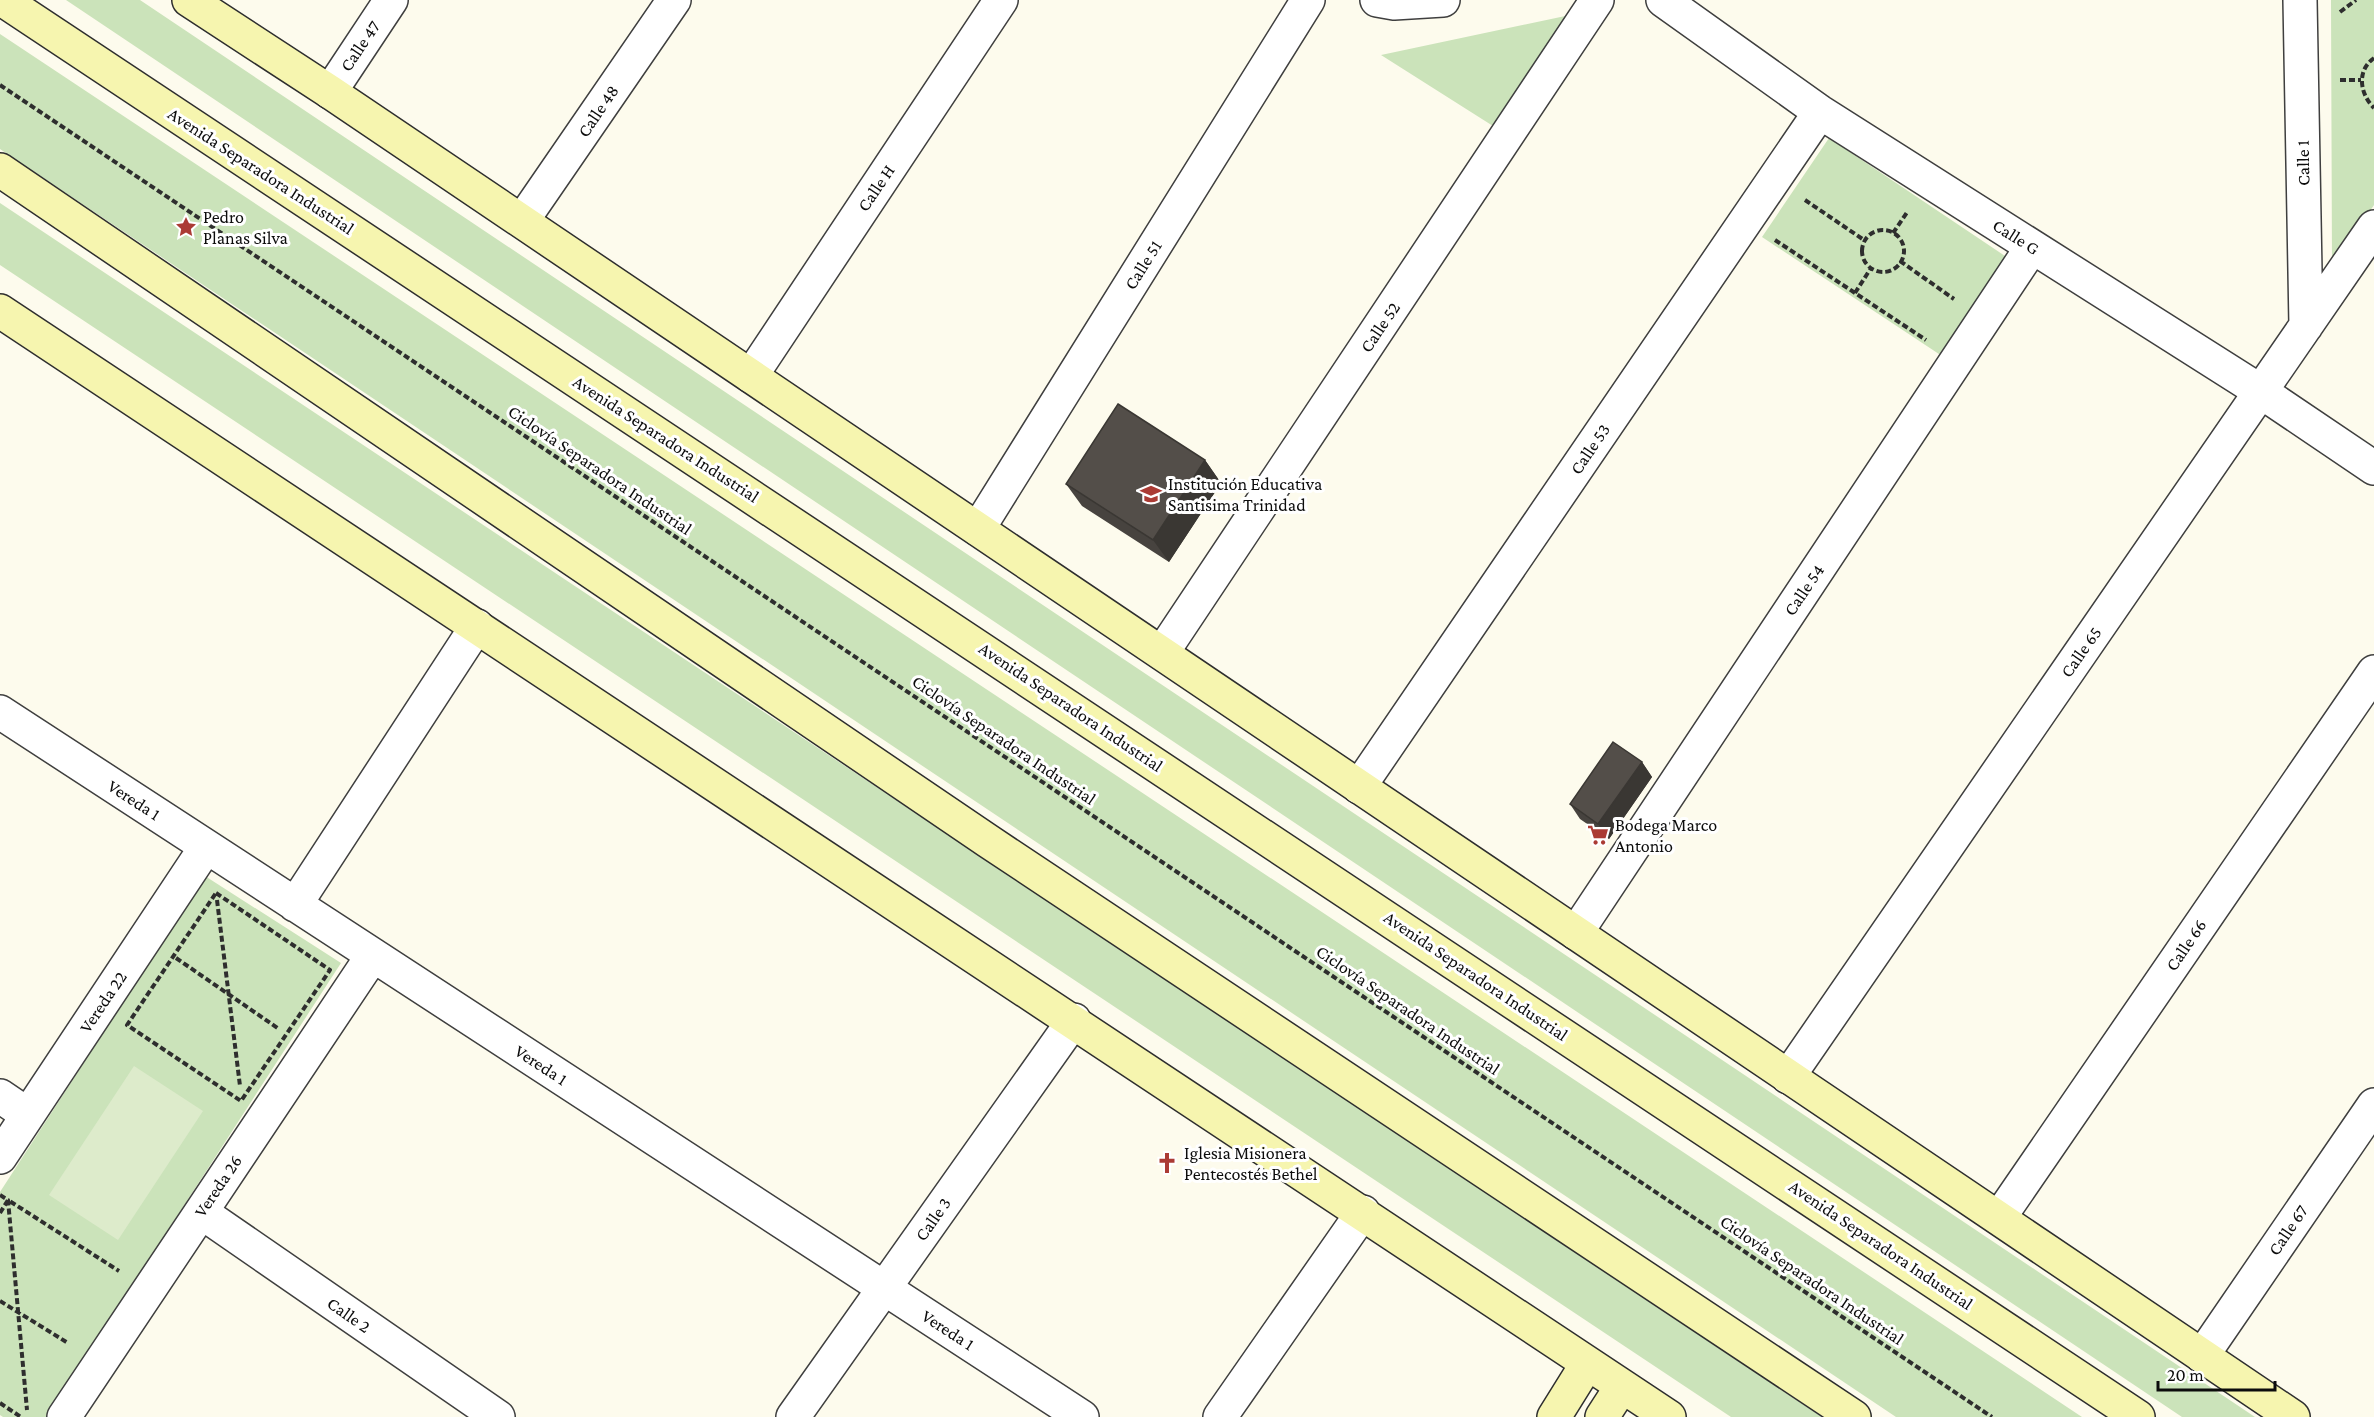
<svg xmlns="http://www.w3.org/2000/svg" width="2374" height="1417" font-family="'Crimson Pro',serif">
<rect width="100%" height="100%" fill="#fdfbed"/>
<path fill="#cbe3ba" d="M66,0H140L2255,1417H2182Z
M2331,0H2374V205L2332,267Z
M1570,15L1493,126L1381,55Z
M0,34L2082,1417H1896L0,149Z
M1829,138L2011,260L1945,358L1762,237Z
M0,203L1822,1417H1731L0,265Z
M205,876L341,963L47,1417H3L0,1415V1192Z"/>
<path fill="#ddebcb" d="M134,1066L203,1111L118,1240L49,1195Z"/>
<g fill="none" stroke-linecap="round" stroke-linejoin="round">
<defs>
<path id="street" d="M1377,0L1394,3L1443,0
M1663,0L1820,112L2260,391L2374,468
M2300,0L2306,326
M330,92L391,0
M522,221L674,0
M751,376L1001,0
M978,529L1308,0
M1162,653L1597,0
M0,712L1082,1417
M1359,787L1820,112
M295,905L477,626
M1576,933L2032,247
M1788,1077L2374,227
M0,1096L28,1115
M0,1157L206,847
M201,1212L498,1417
M1999,1218L2374,672
M2202,1356L2374,1105
M64,1417L373,955
M793,1417L1074,1020
M1220,1417L1363,1212"/>
<path id="secondary" d="M3,0L2138,1417
M189,0L330,92L2293,1417
M0,170L988,841L1854,1417
M0,311L1669,1417
M1554,1417L1587,1364
M1602,1417L1622,1386"/>
</defs>
<use href="#street" stroke="#3f3f3f" stroke-width="36"/>
<use href="#secondary" stroke="#2e2e2e" stroke-width="36"/>
<path stroke="#2e2e2e" stroke-width="4" stroke-dasharray="6 3" stroke-linecap="butt" d="M2340,12L2356,0
M2374,58C2356,71 2360,94 2374,108
M2340,80H2361
M0,85L1992,1417
M1805,200L1864,240
M1862 251a21 21 0 1 1 42 0a21 21 0 1 1-42 0Z
M1893,233L1908,211
M1775,240L1926,340
M1900,261L1954,299
M1855,293L1871,268
M216,893L330,970L241,1101L127,1025Z
M217,900L240,1086
M176,958L279,1029
M0,1195L8,1200L27,1410
M0,1213L8,1200L119,1271
M0,1301L68,1343
M0,1403L21,1417"/>
<use href="#street" stroke="#fff" stroke-width="33"/>
<use href="#secondary" stroke="#f6f5af" stroke-width="33"/>
</g>
<path fill="#47433f" d="M1205,460L1221,483L1169,562L1082,506L1066,484Z
M1642,762L1652,777L1609,839L1580,819L1570,804Z"/>
<path fill="#3a3733" d="M1205,460L1221,483L1169,562L1153,540Z
M1642,762L1652,777L1609,839L1598,824Z"/>
<path fill="#534e49" stroke="#3a3733" stroke-width="1.5" d="M1118,404L1205,460L1153,540L1066,484Z
M1613,742L1642,762L1598,824L1570,804Z"/>
<defs>
<symbol id="sight-bare" viewBox="-9 -9 18 18"><path d="M0-6L1.8-2.2L6-1.7L2.9 1.2L3.7 5.4L0 3.3L-3.7 5.4L-2.9 1.2L-6-1.7L-1.8-2.2Z" fill="#ab3b34" stroke="#fff" stroke-width="2.5" paint-order="stroke"/></symbol>
<symbol id="school-bare" viewBox="-9 -9 18 18"><path d="M0-5L7-2L0 1L-7-2ZM-4 1L0 2.5L4 1V4Q0 6-4 4Z" fill="#ab3b34" stroke="#fff" stroke-width="2.5" paint-order="stroke"/></symbol>
<symbol id="supermarket-bare" viewBox="-9 -9 18 18"><path d="M-6-5.5h2.5l.6 2H6L4.5 2H-2.5L-4.4-4H-6ZM-1.5 3.2a1.3 1.3 0 1 0 .1 0ZM3 3.2a1.3 1.3 0 1 0 .1 0Z" fill="#ab3b34" stroke="#fff" stroke-width="2.5" paint-order="stroke"/></symbol>
<symbol id="church-bare" viewBox="-9 -9 18 18"><path d="M-1.2-6h2.4v3.5h3.3v2.4h-3.3V6h-2.4V-.1h-3.3v-2.4h3.3Z" fill="#ab3b34" stroke="#fff" stroke-width="2.5" paint-order="stroke"/></symbol>
</defs>
<g fill-rule="evenodd">
<use href="#sight-bare" x="171" y="212" width="30" height="30"/>
<use href="#school-bare" x="1136" y="479" width="30" height="30"/>
<use href="#supermarket-bare" x="1583" y="820" width="30" height="30"/>
<use href="#church-bare" x="1152" y="1148" width="30" height="30"/>
</g>
<g text-anchor="middle" dominant-baseline="central" stroke-width="6" stroke-linejoin="round" paint-order="stroke">
<g font-size="18" fill="#0c0c0c" stroke="#fff">
<text transform="translate(360 46) rotate(-56)">Calle 47</text>
<text transform="translate(598 111) rotate(-56)">Calle 48</text>
<text transform="translate(2303 163) rotate(-91)">Calle 1</text>
<text transform="translate(261 171) rotate(33)">Avenida Separadora Industrial</text>
<text transform="translate(876 188) rotate(-56)">Calle H</text>
<text transform="translate(2016 237) rotate(32)">Calle G</text>
<text transform="translate(1143 265) rotate(-58)">Calle 51</text>
<text transform="translate(1380 327) rotate(-56)">Calle 52</text>
<text transform="translate(666 439) rotate(33)">Avenida Separadora Industrial</text>
<text transform="translate(1590 449) rotate(-56)">Calle 53</text>
<text transform="translate(600 470) rotate(34)">Ciclovía Separadora Industrial</text>
<text transform="translate(1804 590) rotate(-56)">Calle 54</text>
<text transform="translate(2081 652) rotate(-55)">Calle 65</text>
<text transform="translate(1071 707) rotate(34)">Avenida Separadora Industrial</text>
<text transform="translate(1004 740) rotate(34)">Ciclovía Separadora Industrial</text>
<text transform="translate(134 800) rotate(33)">Vereda 1</text>
<text transform="translate(2186 945) rotate(-56)">Calle 66</text>
<text transform="translate(1476 976) rotate(34)">Avenida Separadora Industrial</text>
<text transform="translate(103 1002) rotate(-56)">Vereda 22</text>
<text transform="translate(1408 1010) rotate(34)">Ciclovía Separadora Industrial</text>
<text transform="translate(541 1065) rotate(33)">Vereda 1</text>
<text transform="translate(218 1186) rotate(-56)">Vereda 26</text>
<text transform="translate(933 1219) rotate(-55)">Calle 3</text>
<text transform="translate(2288 1230) rotate(-56)">Calle 67</text>
<text transform="translate(1881 1245) rotate(34)">Avenida Separadora Industrial</text>
<text transform="translate(1812 1280) rotate(34)">Ciclovía Separadora Industrial</text>
<text transform="translate(349 1315) rotate(35)">Calle 2</text>
<text transform="translate(948 1330) rotate(33)">Vereda 1</text>
</g>
<g font-size="18" fill="#0c0c0c" stroke="#fff" text-anchor="start">
<text x="203" y="217">Pedro<tspan x="203" dy="21">Planas Silva</tspan></text>
<text x="1168" y="484">Institución Educativa<tspan x="1168" dy="21">Santisima Trinidad</tspan></text>
<text x="1615" y="825">Bodega Marco<tspan x="1615" dy="21">Antonio</tspan></text>
<text x="1184" y="1153">Iglesia Misionera<tspan x="1184" dy="21">Pentecostés Bethel</tspan></text>
</g>
</g>
<path d="M2158 1381v9h117v-9" fill="none" stroke="#0c0c0c" stroke-width="3"/>
<text x="2167" y="1381" font-size="18" fill="#0c0c0c" stroke="#ffffff" stroke-width="4.5" paint-order="stroke">20 m</text>
</svg>
